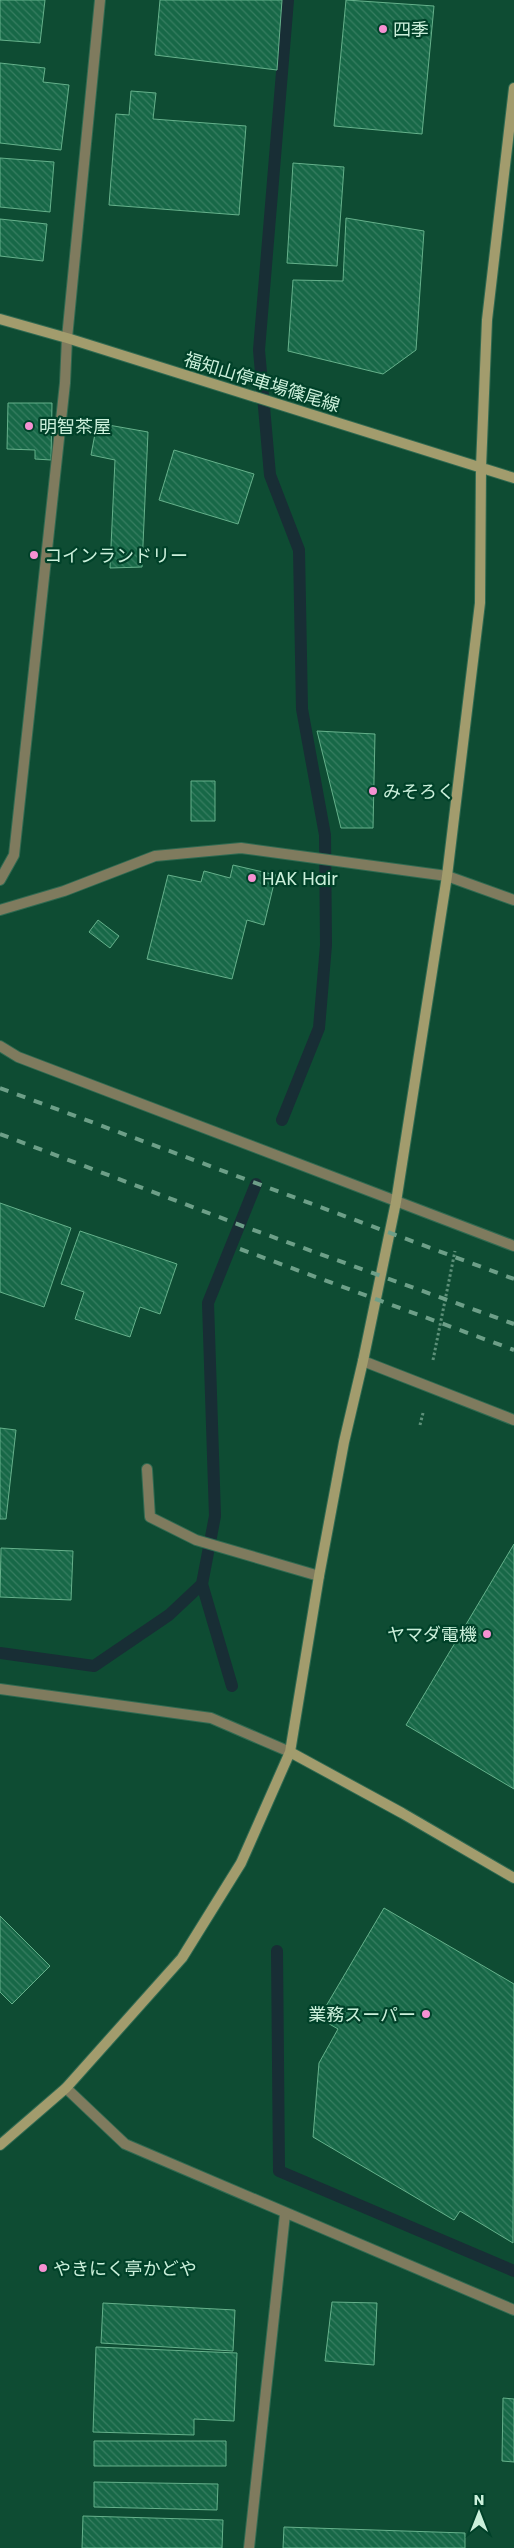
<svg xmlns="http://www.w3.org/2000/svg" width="514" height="2548" font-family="Poppins,'Noto Sans JP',sans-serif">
<defs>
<pattern id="building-back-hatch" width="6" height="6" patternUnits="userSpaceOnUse" patternTransform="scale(1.25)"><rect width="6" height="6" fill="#176847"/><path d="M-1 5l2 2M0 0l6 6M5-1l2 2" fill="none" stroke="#377e61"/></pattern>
</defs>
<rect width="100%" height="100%" fill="#0e4c33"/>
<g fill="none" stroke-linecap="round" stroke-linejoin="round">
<path stroke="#182e35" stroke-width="12" d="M282,1120L319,1028L326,945L325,835L302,709L299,550L270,475L259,350L288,0
M202,1584L232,1686
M0,1653L94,1666L169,1615L202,1584L215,1516L208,1303L256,1184
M277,1951L279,2171L514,2271"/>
</g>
<path fill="url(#building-back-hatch)" stroke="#65b18b" d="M0,0H45L40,43L0,40Z
M160,0H282L277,70L155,55Z
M346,0L434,6L422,134L334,126Z
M0,63L45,68L43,82L69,85L61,150L0,143Z
M131,91L156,93L153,119L246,126L239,215L109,205L116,114L129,115Z
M0,158L54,162L50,212L0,207Z
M293,163L344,167L337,266L287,263Z
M346,218L424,231L416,350L383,374L288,351L293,280L343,281Z
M0,219L47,224L43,261L0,256Z
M8,403H52L51,460L35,459V450L7,449Z
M97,423L148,432L142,567L110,568L115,460L91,455Z
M174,450L254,474L238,524L159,500Z
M317,731L375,734L373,828H341Z
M191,781H215V821H191Z
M233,865L276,875L264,925L247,920L232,979L147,959L168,875L201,882L204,871L230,878Z
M98,920L119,936L110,948L89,932Z
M0,1203L71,1228L44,1307L0,1292Z
M80,1231L177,1264L160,1314L140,1307L130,1337L75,1319L84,1292L61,1284Z
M0,1428L16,1430L6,1519H0Z
M514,1544V1789L406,1725Z
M1,1548L73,1551L71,1600L0,1597Z
M384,1908L514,1984L513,2243L460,2211L454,2220L313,2137L319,2063L338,2029L319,2018Z
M0,1916L50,1966L12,2004L0,1992Z
M332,2302L377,2303L374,2365L325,2361Z
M103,2303L235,2310L233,2351L101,2343Z
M96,2347L237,2353L234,2421L194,2419V2435L93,2432Z
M503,2398L514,2399V2462L502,2461Z
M94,2441H226V2466H94Z
M94,2482L218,2484L217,2510L94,2507Z
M83,2516L223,2520L222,2548H82Z
M284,2527L465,2533V2548H283Z"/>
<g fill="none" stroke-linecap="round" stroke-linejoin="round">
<defs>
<path id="lane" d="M147,1469L150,1517L196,1540L319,1576"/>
<path id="street" d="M0,880L14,855L65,383L67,338L100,0
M0,910L64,891L155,856L241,848L447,876L514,900
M0,1046L18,1057L514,1246
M363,1361L514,1420
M0,1689L211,1718L290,1752
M66,2088L125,2144L514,2310
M249,2548L285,2214"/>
<path id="secondary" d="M0,319L67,338L514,478
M290,1752L402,1813L514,1878
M0,2145L66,2088L182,1958L241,1863L290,1752L319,1576L344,1442L363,1361L396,1202L447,876L480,603L481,467L487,320L514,88"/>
</defs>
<use href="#lane" stroke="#306a51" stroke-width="12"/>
<use href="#street" stroke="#306a51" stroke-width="12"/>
<use href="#secondary" stroke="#306a51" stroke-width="12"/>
<path stroke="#5d9079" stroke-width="3" stroke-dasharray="2.5 2.5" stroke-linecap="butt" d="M433,1360L455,1251
M420,1425L423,1413"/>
<use href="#lane" stroke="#7f7b5e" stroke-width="10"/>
<use href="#street" stroke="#7f7b5e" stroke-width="10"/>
<use href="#secondary" stroke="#a29c6d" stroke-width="10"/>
<path stroke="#6d9f88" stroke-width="4" stroke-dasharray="9 9" stroke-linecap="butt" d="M0,1088L514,1279
M0,1134L248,1228L514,1324
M240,1249L514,1350"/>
</g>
<g fill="#f591d2" stroke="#004129" stroke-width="2">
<circle cx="383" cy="29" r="5"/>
<circle cx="29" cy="426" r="5"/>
<circle cx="34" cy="555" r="5"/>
<circle cx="373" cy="791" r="5"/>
<circle cx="252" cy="878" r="5"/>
<circle cx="487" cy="1634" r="5"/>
<circle cx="426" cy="2014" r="5"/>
<circle cx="43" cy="2268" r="5"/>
</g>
<g text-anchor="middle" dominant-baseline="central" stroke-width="4.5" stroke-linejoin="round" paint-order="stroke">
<g font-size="18" fill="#cbf0db" stroke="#004129" text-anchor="start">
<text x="393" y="29">四季</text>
<text x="39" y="426">明智茶屋</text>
<text x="44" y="555">コインランドリー</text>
<text x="383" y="791">みそろく</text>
<text x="262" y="878">HAK Hair</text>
<text x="477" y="1634" text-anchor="end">ヤマダ電機</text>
<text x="416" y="2014" text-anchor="end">業務スーパー</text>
<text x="53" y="2268">やきにく亭かどや</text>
</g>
<g font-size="18" fill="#cbf0db" stroke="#004129">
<text transform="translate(262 382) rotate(17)">福知山停車場篠尾線</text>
</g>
</g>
<g transform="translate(479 2513)" stroke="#004129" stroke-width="4" paint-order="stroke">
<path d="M0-4L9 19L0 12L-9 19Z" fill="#cbf0db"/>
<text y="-8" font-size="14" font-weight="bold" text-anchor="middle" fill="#cbf0db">N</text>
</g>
</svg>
